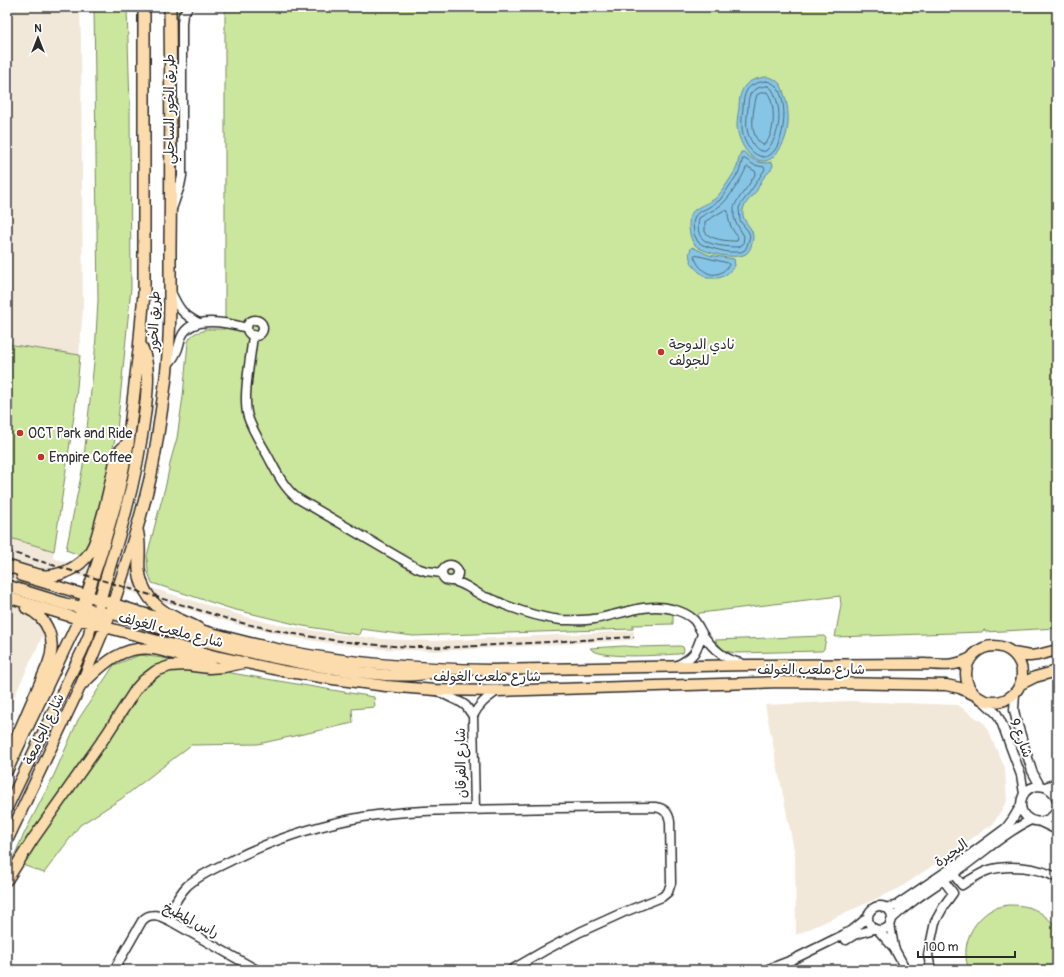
<svg xmlns="http://www.w3.org/2000/svg" width="1064" height="977" font-family="Pangolin,'Playpen Sans Arabic',sans-serif">
<rect width="100%" height="100%" fill="#fff"/>
<filter id="ink" filterUnits="userSpaceOnUse"><feTurbulence type="fractalNoise" baseFrequency=".025" numOctaves="2"/><feDisplacementMap in="SourceGraphic" scale="8" xChannelSelector="R" yChannelSelector="G"/><feConvolveMatrix kernelMatrix="1 2 1 2 8 2 1 2 1" color-interpolation-filters="sRGB"/></filter>
<g filter="url(#ink)">
<path fill="#f2e8da" d="M7,7H80L81,41L83,308L75,409L53,558L240,615L269,623L328,633L383,639L434,641L459,640L634,631V640L460,650L434,651L382,649L327,643L297,638L238,625L52,568L43,629L45,631L7,712Z
M850,701L958,705L985,724L1005,768L1007,801L993,824L900,888L796,935L795,855L765,705Z"/>
<path fill="#cbe69d" stroke="#7b8864" d="M94,7H127L130,106L131,288L117,430L96,523L82,556L66,550L83,466L95,353L98,300Z
M225,7H1057V628L985,632V630H984L983,632L835,637L841,605L840,596L700,613L690,621L682,616L673,613V624L633,625V629L413,636L361,629L359,635L303,626L232,609L152,583L148,572L147,556L156,521L166,484L171,459L177,438L183,396L188,342C191,334 196,332 204,331V329H225Z
M7,344L80,355L75,409L54,551L7,537Z
M824,636L826,638L824,649L822,651H820L736,653L724,651L715,640Z
M624,646L637,647L680,646L683,647L684,650L683,653L678,654C662,655 598,660 590,648Z
M140,655L170,659L225,672L374,697L375,707L352,709L353,723L258,744L191,745L121,799L80,825L44,873L12,861L22,838L54,775L78,720L114,665Z
M1008,905C1032,905 1039,910 1056,926L1057,928V970H969C960,947 971,921 993,909C997,907 1003,906 1008,905Z"/>
<path fill="#86c5e6" stroke="#62879b" d="M766,77C770,77 776,79 779,83C782,86 783,90 784,94C791,113 790,140 775,155C772,158 770,160 765,161C748,162 738,140 737,126C737,120 738,114 739,108C739,101 740,93 744,87C749,80 758,78 766,77Z
M741,152H744C752,160 760,165 772,162L773,165C772,170 768,173 764,177C761,181 759,186 757,190C753,196 744,203 743,210C741,225 757,226 752,243C751,247 750,250 747,253C738,261 703,253 695,245C689,238 688,225 690,216C694,206 710,204 717,197C721,193 735,172 737,167C738,162 739,157 741,152Z
M692,247L709,255L734,259L735,266C730,271 724,278 717,278C714,278 709,278 707,278C704,277 705,276 702,274C694,269 685,257 692,247Z"/>
<g fill="none" stroke-linecap="round" stroke-linejoin="round">
<path stroke="#4f6976" stroke-width="1" d="M766,81C793,82 787,154 765,157C761,157 757,155 754,153C740,141 741,124 743,108C743,102 744,95 747,90C751,84 759,82 766,81Z
M768,86L772,89C783,109 781,135 766,151C760,152 756,149 753,144C745,131 746,124 748,108C748,104 748,97 751,93C755,88 762,86 768,86Z
M763,92H767C776,103 776,137 763,145C748,136 753,112 756,98L757,95Z
M743,159H745L754,165L764,167L765,169L752,189L741,204L739,208L740,221L748,231L750,236L747,246L745,250L741,252H728L715,249L703,245L698,242L694,234L693,223L695,216L698,213L711,206L720,200L739,172Z
M748,167L755,171L756,173L748,186L737,201L734,207V217L736,223L744,236L743,244L739,247C729,247 707,246 701,237C697,231 698,224 699,218C706,213 714,211 721,205C728,200 743,177 746,168Z
M725,210L728,211C728,222 731,229 738,237L737,241C727,241 711,240 705,232V222Z
M695,255L728,263L729,265C717,282 700,274 694,256Z"/>
<defs>
<path id="minor" d="M172,209L180,186L182,176V23L183,15L188,7
M171,292C179,309 182,314 199,323
M247 328a8 8 0 1 1 16 0a8 8 0 1 1-16 0Z
M253,335C251,357 242,397 248,417C253,432 262,445 269,458C277,473 284,488 297,498L417,568L426,571L442,573
M167,366C170,362 174,358 176,353C179,348 179,343 181,338C190,314 229,323 247,328
M442 573a8 8 0 1 1 16 0a8 8 0 1 1-16 0Z
M453,581C465,583 474,592 485,597C488,598 489,598 491,599C496,600 500,603 505,605C523,612 541,618 561,620C572,620 583,621 594,619C619,615 647,602 672,609C680,611 688,614 694,620C698,625 700,630 703,635C713,649 725,660 741,663
M676,666C694,657 696,653 702,634
M437,691L462,703L466,706L473,716
M1015,693L1014,710L1016,719L1032,771L1040,786
M980,698L997,714L1002,724L1021,775L1024,794
M1045,787L1057,783
M1057,800C1051,780 1022,782 1021,804C1021,825 1051,828 1057,808
M475,810L473,716C479,704 486,699 497,691
M1040,822L1057,830
M950,870L962,885C970,880 980,873 989,870C1009,864 1039,867 1057,878
M868 918a12 12 0 1 1 24 0a12 12 0 1 1-24 0Z
M884,908L895,906L901,902L960,862L1006,828L1012,820L1021,805
M166,919C172,908 178,895 187,886C200,874 219,867 234,859C275,839 318,825 363,817C412,809 464,810 514,809C561,808 608,807 655,807C664,808 669,813 670,822L671,883L668,892L662,897L622,913L580,932L544,951L511,970
M891,920C912,899 939,884 963,867C985,851 1006,832 1031,820
M890,923L892,936L894,947
M878,930L894,948L906,970
M846,940L854,935L874,929
M114,970L142,921C151,910 162,917 172,922L257,970
M766,970L792,960L843,935L855,928L868,917
M931,970L928,955L935,922L945,904L953,893L941,877"/>
<path id="major" d="M22,576C56,586 90,596 123,607C177,624 231,640 286,651C354,664 422,669 491,670L750,665L925,664C943,665 954,667 971,658
M7,597L105,627L219,657L283,671L333,679L386,686L435,690L497,691L781,682L946,685L960,688L975,695
M79,619C88,614 99,612 110,613C146,624 182,635 218,645C259,655 301,664 343,670C374,674 405,679 436,672
M966 674a28 28 0 1 1 56 0a28 28 0 1 1-56 0Z
M1013,653L1030,656L1038,655L1057,650
M84,683C104,663 123,645 153,649C161,650 170,653 177,655C191,659 203,661 217,657
M1021,684L1035,677L1057,671
M15,755L14,744L16,738L48,664C57,641 49,618 26,608
M7,771L79,619
M7,808L82,651L89,635L92,617
M7,841L79,689L105,627
M7,880L33,839L107,734L136,689L143,681L156,671L170,666L185,665L209,668L224,667L243,663"/>
<path id="highway" d="M137,530C141,544 138,557 139,570C141,590 154,608 172,616C182,622 193,624 202,631
M7,566C19,569 33,575 45,576C66,576 86,563 94,545C98,536 100,525 103,515C108,497 112,478 116,459L119,452L127,444
M7,586L65,604L89,609
M79,619L101,553L117,498L128,444L139,350L144,293V7
M105,627C122,579 138,529 150,479C156,451 160,421 164,392C171,345 170,297 170,250C171,169 171,88 170,7
M105,627L99,613V604C105,579 114,554 121,528C132,490 140,452 145,412C147,391 151,366 141,346"/>
</defs>
<use href="#minor" stroke="#2b2b2b" stroke-width="11"/>
<use href="#major" stroke="#2b2b2b" stroke-width="13"/>
<use href="#highway" stroke="#2b2b2b" stroke-width="14"/>
<use href="#minor" stroke="#fff" stroke-width="8"/>
<use href="#major" stroke="#fcdcac" stroke-width="10"/>
<use href="#highway" stroke="#fcdcac" stroke-width="11"/>
<path stroke="#2b2b2b" stroke-width="2" stroke-dasharray="6 3" stroke-linecap="butt" d="M7,551L238,622C314,640 382,649 460,647L634,637"/>
</g>
</g>
<g fill="#c8321e" stroke="#fff" stroke-width="1.5">
<circle cx="661" cy="352" r="4"/>
<circle cx="20" cy="433" r="4"/>
<circle cx="41" cy="457" r="4"/>
</g>
<g text-anchor="middle" dominant-baseline="central" stroke-width="4" stroke-linejoin="round" paint-order="stroke">
<g font-size="14" fill="#2b2b2b" stroke="#fff">
<text transform="translate(169 109) rotate(-90)">طريق الخور الساحلي</text>
<text transform="translate(154 321) rotate(-88)">طريق الخور</text>
<text transform="translate(171 630) rotate(14)">شارع ملعب الغولف</text>
<text x="811" y="669">شارع ملعب الغولف</text>
<text x="487" y="676">شارع ملعب الغولف</text>
<text transform="translate(44 729) rotate(-65)">شارع الجامعة</text>
<text transform="translate(1021 738) rotate(69)">شارع 9</text>
<text transform="translate(461 763) rotate(-91)">شارع الفرقان</text>
<text transform="translate(951 853) rotate(-35)">البحيرة</text>
<text transform="translate(191 920) rotate(27)">راس المطبخ</text>
</g>
<g font-size="14" fill="#2b2b2b" stroke="#fff" text-anchor="start">
<text x="669" y="344">نادي الدوحة<tspan x="669" dy="16">للجولف</tspan></text>
<text x="28" y="433">OCT Park and Ride</text>
<text x="49" y="457">Empire Coffee</text>
</g>
</g>
<rect width="1064" height="977" fill="none" stroke="#fff" stroke-width="24"/>
<rect x="12" y="12" width="1040" height="953" fill="none" stroke="#2b2b2b" stroke-width="1.5" filter="url(#ink)"/>
<g transform="translate(38 38)" stroke="#ffffff" stroke-width="3" paint-order="stroke">
<path d="M0-3L7 15L0 10L-7 15Z" fill="#2b2b2b"/>
<text y="-6" font-size="11" font-weight="bold" text-anchor="middle" fill="#2b2b2b">N</text>
</g>
<path d="M918 951v6h97v-6" fill="none" stroke="#2b2b2b" stroke-width="2"/>
<text x="924" y="951" font-size="12" fill="#2b2b2b" stroke="#ffffff" stroke-width="3" paint-order="stroke">100 m</text>
</svg>
